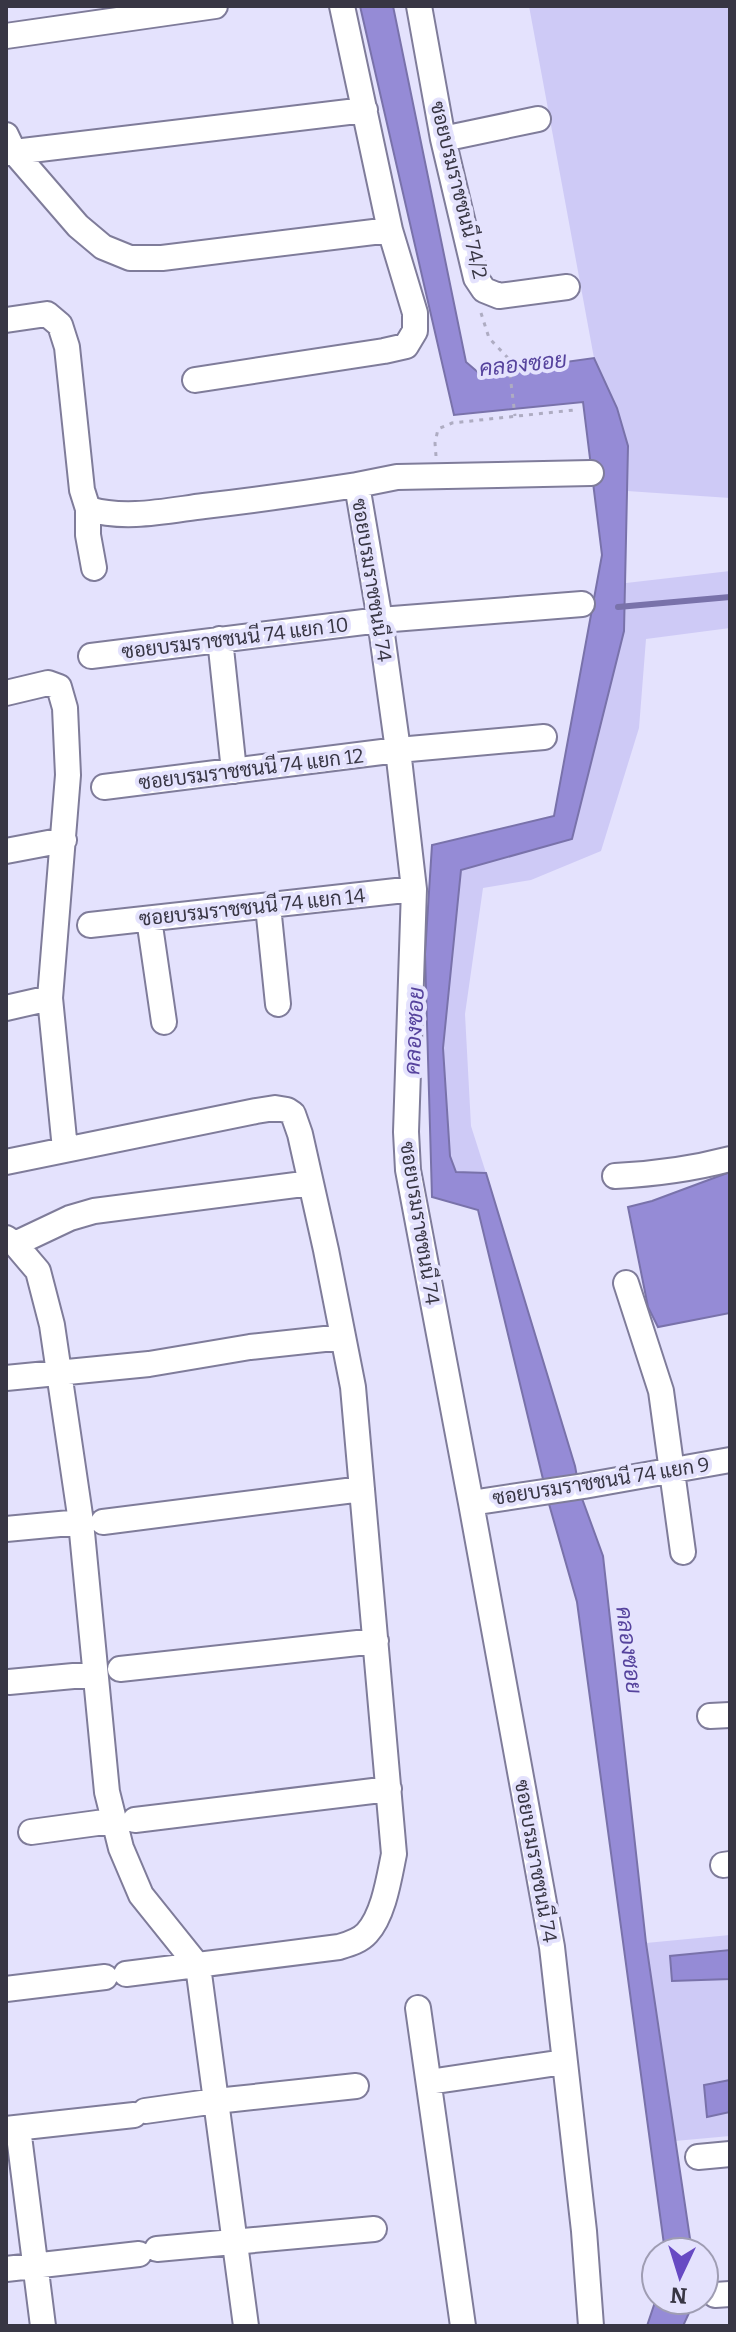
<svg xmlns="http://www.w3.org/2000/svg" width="736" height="2332" font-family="Bitter,Sarabun,serif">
<rect width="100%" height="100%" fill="#e4e2fd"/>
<path fill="#cecaf6" d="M529,6H730V498L627,491L628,446L617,408L594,358Z
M730,571V628L646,639L639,728L601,851L531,880L483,888L465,1014L471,1126L486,1173H456L449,1156L443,1048L461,870L572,839L624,631L626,583Z
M730,1935V1950L670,1956L672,1980L730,1979V2080L705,2085L707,2117L730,2112V2136L675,2141L646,1943Z"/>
<path fill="#958bd6" stroke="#7972aa" stroke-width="2" d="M360,6H393L466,362L480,374L594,358L617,408L628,446L624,631L572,839L461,870L443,1048L450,1156L456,1172L486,1173L575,1466L580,1493L603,1556L646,1943L692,2252H665L577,1602L549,1504L478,1210L432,1197L425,954L432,845L554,816L602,555L583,402L454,415Z
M730,1172V1313L658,1327L648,1307L628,1207L652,1201Z
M730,1950V1979L672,1981L670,1956Z
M730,2080V2112L707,2117L704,2085Z
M656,2299V2300H695L683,2326H647Z"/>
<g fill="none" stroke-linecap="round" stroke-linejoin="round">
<path stroke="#7972aa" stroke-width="6" d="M618,607L730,597"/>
<defs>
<path id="minor" d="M419,6L443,139L476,278L484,290L499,296L567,287
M6,36L215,6
M6,135L14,152L78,226L103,247L130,258H162L390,230
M443,139L538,119
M6,153L365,110
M6,320L47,314L60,325L67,347L82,490L88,509C126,520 165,511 204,506C255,500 306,493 357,485L380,620L398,750L414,889L406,1132L408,1170L471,1503L552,1947L584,2231L591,2326
M195,380L384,351L406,346L415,331V313L390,230L342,6
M357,485L397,477L591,473
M88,509V535L94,568
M220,639L234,771
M91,656L380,620L582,604
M6,693L48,683L59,687L65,708L68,775L50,998L65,1149
M104,787L398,750L544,737
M6,851L64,840
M268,906L278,1004
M149,919L164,1022
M90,925L414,889
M6,1008L50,998
M6,1162L256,1111L275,1108L287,1110L293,1114L300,1134L326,1250L353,1387L394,1854C389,1878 384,1914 367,1933C360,1941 349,1944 339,1947L126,1974
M615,1176C655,1174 692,1169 730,1159
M6,1238L15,1244L38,1271L52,1325L81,1522L107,1792L121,1848L141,1895L198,1966L246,2326
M15,1244L70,1218L94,1211L311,1183
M626,1283L661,1391L683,1552
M6,1378L149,1364L250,1347L343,1337
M471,1503L584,1486L730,1460
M103,1522L362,1489
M6,1529L81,1522
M120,1669L376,1641
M9,1682L95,1674
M710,1716L730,1715
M135,1820L389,1789
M31,1832L112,1821
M723,1865L730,1864
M6,1989L105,1977
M418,2008L463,2326
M429,2082L564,2062
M145,2111L216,2101L356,2086
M18,2128L43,2326
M6,2129L134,2115
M698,2157L730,2154
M157,2249L374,2229
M6,2269L139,2254
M715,2295L730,2294"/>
</defs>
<use href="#minor" stroke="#7f7c9a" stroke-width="28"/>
<path stroke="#aeacc2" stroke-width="3" stroke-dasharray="4 6" stroke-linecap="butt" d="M481,313L489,338L508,358L515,416
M436,456L435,443L438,429L452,423L574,410"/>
<use href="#minor" stroke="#fff" stroke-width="24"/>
</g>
<g text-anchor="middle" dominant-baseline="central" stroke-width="8" stroke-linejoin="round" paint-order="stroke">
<g font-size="20" fill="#383644" stroke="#e4e2fd">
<text transform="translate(459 190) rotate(76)">ซอยบรมราชชนนี 74/2</text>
<text transform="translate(372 580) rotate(81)">ซอยบรมราชชนนี 74</text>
<text transform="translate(235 638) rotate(-7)">ซอยบรมราชชนนี 74 แยก 10</text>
<text transform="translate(251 769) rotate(-7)">ซอยบรมราชชนนี 74 แยก 12</text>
<text transform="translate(252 907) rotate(-6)">ซอยบรมราชชนนี 74 แยก 14</text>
<text transform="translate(420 1223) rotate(81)">ซอยบรมราชชนนี 74</text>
<text transform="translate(601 1481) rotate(-9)">ซอยบรมราชชนนี 74 แยก 9</text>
<text transform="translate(536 1861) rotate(80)">ซอยบรมราชชนนี 74</text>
</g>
<g font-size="22" font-style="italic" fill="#56439d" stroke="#e4e2fd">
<text transform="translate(523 364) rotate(-6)">คลองซอย</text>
<text transform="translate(414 1031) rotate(-87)">คลองซอย</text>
<text transform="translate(629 1650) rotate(83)">คลองซอย</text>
</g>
</g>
<rect width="736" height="2332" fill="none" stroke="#383644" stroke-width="16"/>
<g transform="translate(680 2276) rotate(184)"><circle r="38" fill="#e4e2fd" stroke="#9f9db3" stroke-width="2"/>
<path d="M0-6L14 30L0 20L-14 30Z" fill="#674ac3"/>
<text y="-12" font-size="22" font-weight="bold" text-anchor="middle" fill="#383644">N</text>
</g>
</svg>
